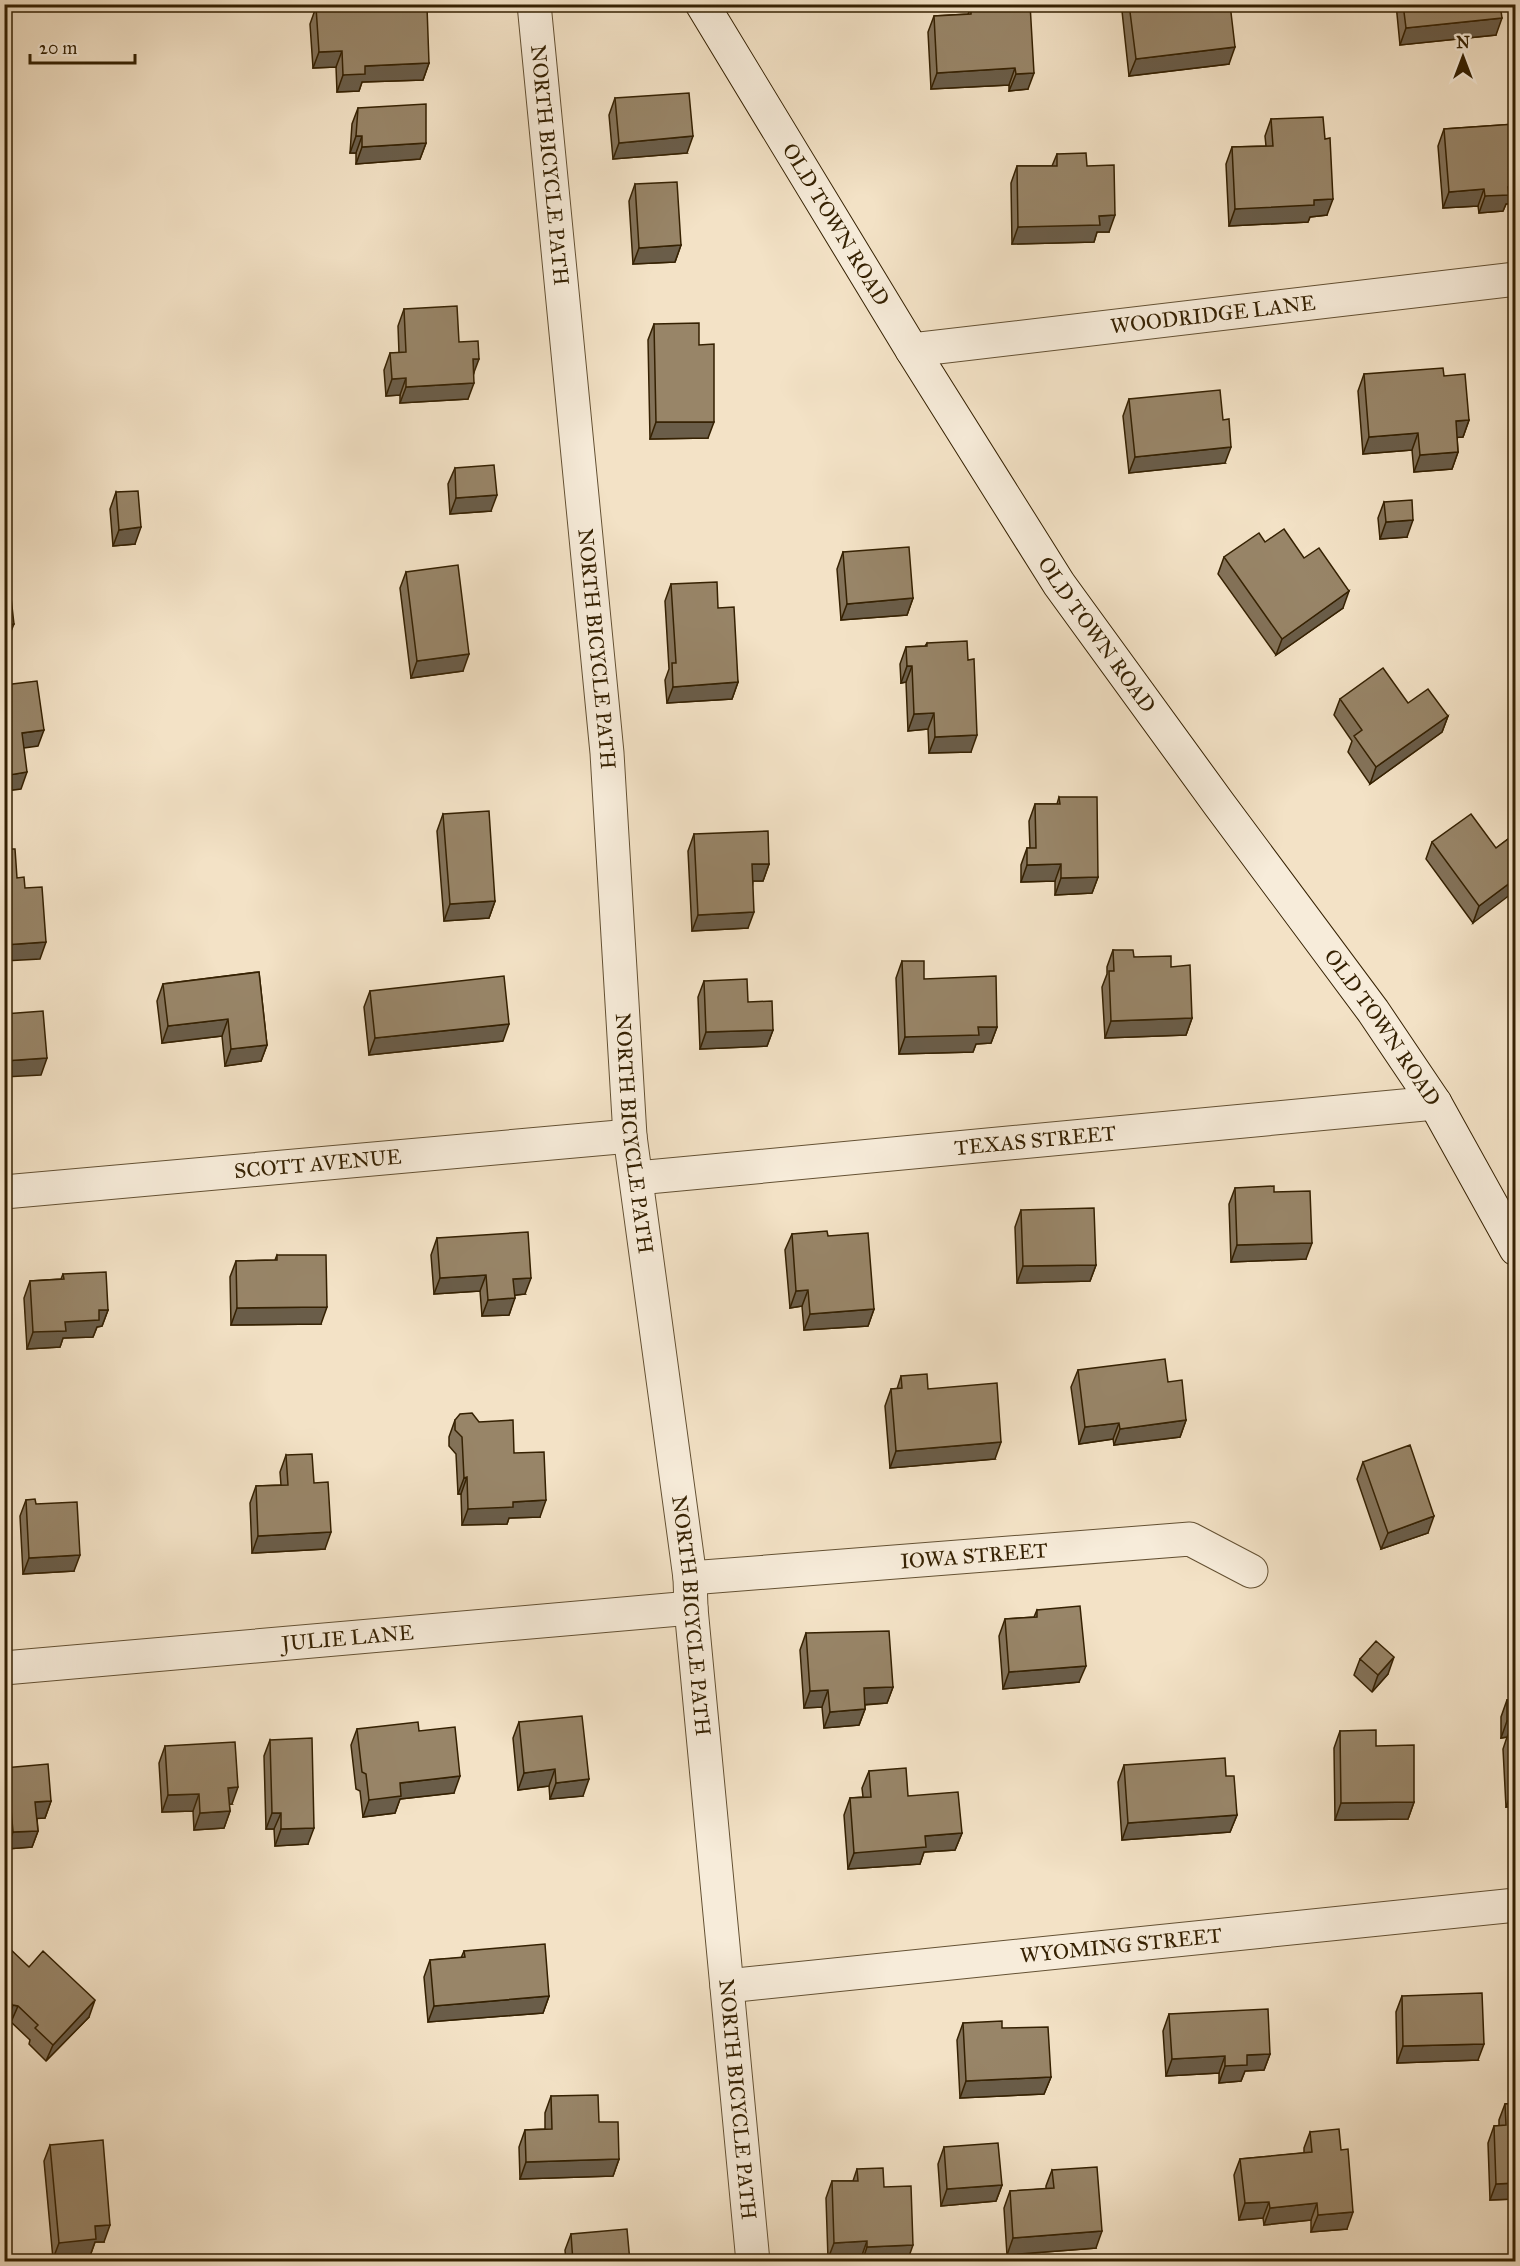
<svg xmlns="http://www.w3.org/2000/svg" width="1520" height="2266" font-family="'IM FELL Great Primer',serif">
<rect width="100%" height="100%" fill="#f3e2c6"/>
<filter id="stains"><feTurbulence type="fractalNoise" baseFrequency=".00333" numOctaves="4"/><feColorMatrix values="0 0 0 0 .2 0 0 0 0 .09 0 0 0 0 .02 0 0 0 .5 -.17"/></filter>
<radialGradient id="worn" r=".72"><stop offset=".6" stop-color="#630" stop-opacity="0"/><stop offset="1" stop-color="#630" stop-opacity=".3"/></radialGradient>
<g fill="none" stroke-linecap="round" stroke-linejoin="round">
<defs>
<g id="minor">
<path id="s1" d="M912,350L1516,279"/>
<path id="s2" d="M637,1178L1435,1103"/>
<path id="s3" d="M4,1192L630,1136"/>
<path id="s4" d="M690,1578L1190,1539L1251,1571"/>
<path id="s5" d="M4,1668L691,1608"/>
<path id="s6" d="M727,1986L1516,1905"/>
</g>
<g id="tertiary">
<path id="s7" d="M534,4L607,753L630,1136L690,1578L691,1608L753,2262"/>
</g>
<g id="secondary">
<path id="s8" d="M702,4L912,350L1059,584L1219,804L1373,1011L1435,1103L1516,1249"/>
</g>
</defs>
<use href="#minor" stroke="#645133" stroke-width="35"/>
<use href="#tertiary" stroke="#645133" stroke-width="35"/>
<use href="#secondary" stroke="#352102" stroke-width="35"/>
<use href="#minor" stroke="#f7ecda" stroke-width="33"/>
<use href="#tertiary" stroke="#f7ecda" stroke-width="33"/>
<use href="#secondary" stroke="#f7ecda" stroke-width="33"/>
</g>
<path fill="#837259" stroke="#352102" stroke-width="1.5" d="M332,4H389V9L429,63L423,80L362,82L359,91L337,92L336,67L313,68L310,24L316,7L332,6Z
M1020,4L1028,89L1009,91V85L931,89L928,32L934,16L968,14L971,7Z
M1124,4H1230L1229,64L1129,76L1122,11Z
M1396,4H1500L1496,35L1400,45Z
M615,98L687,153L613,159L609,115Z
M358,108L426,143L420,159L356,164V153H350L352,124Z
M1271,119L1325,139L1327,215L1310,217L1308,222L1229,226L1226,164L1232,147L1266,146L1265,136Z
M1515,124V203L1506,204L1503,211L1479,213L1478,206L1443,208L1438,146L1444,129Z
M1057,154L1087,166L1109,232H1097L1094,242L1012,244L1011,183L1017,166H1052Z
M635,184L681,245L675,262L633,264L629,201Z
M404,309L459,342L474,372L468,399L400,403V395L386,396L384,370L390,353H399L398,326Z
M654,324L699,345L708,438L650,439L648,340Z
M1364,374L1444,376L1469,420L1463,437H1457L1458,452L1452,469L1414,472L1412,450L1363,454L1358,391Z
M1129,399L1225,463L1129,473L1123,416Z
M455,468L491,511L450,514L448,484Z
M116,492L135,544L113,546L110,509Z
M1384,502L1407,537L1380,539L1378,518Z
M843,552L913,598L907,615L841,620L837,569Z
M1224,557L1304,558L1343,608L1276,655L1218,574Z
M406,572L463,671L411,678L400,588Z
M671,584L718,608L738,682L732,699L667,703L665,680L669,669L665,601Z
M927,643L971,752L929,753L928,729L908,731L906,682L901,683L900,664L906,647L925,646Z
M1340,699L1408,703L1448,716L1442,732L1370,784L1348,752L1352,741L1334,715Z
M1059,797L1098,877L1092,893L1055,895V881L1021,882V865L1027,848H1030L1029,821L1035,804H1057Z
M443,814L495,901L489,918L444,921L437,831Z
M694,834L769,864L763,881H753L748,928L692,931L688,851Z
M1512,836L1473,923L1426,859L1432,842L1496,848Z
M1113,950L1134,957L1171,967L1192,1018L1186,1035L1105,1038L1102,987L1107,974V967Z
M902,961L924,979L997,1027L991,1043L976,1044L973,1052L899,1054L896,978Z
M259,972L267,1045L261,1061L225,1066L222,1036L162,1043L157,1001L163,984Z
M704,981L748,1002L773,1030L767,1046L700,1049L698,997Z
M370,991L503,1041L369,1055L364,1007Z
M1235,1188L1274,1192L1306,1259L1231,1262L1229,1204Z
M1021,1210L1096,1265L1090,1281L1017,1283L1015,1227Z
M792,1234L828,1236L874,1309L868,1326L804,1330L802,1306L790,1308L785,1250Z
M437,1238L525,1294L515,1295L509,1315L482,1316L480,1291L434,1294L431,1255Z
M277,1255L321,1324L231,1325L230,1277L236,1261L275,1260Z
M63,1274L108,1310L102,1326L97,1327L93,1337L63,1338L60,1347L27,1349L24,1298L30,1281L61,1279Z
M1078,1370L1168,1382L1186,1420L1180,1437L1114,1445L1113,1439L1079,1444L1071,1387Z
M901,1376L995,1459L890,1468L885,1406L891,1389H897Z
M455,1420L479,1422L514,1453L540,1517L509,1518L507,1524L462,1525L461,1494H458L456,1454L449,1446V1437Z
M286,1455L325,1549L252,1553L250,1503L256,1486L281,1485L280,1472Z
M1363,1462L1428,1533L1381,1549L1357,1479Z
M26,1500L36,1504L74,1571L23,1574L20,1516Z
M1037,1610L1079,1682L1003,1689L999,1636L1005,1619L1034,1617Z
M806,1633L893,1687L887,1703L865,1705V1709L859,1725L824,1728L822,1707L804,1708L800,1650Z
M1360,1659L1388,1674L1372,1692L1354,1675Z
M1515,1699V1806L1506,1807L1503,1749L1507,1737L1501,1738V1717L1507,1700Z
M519,1722L583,1796L550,1799L549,1786L518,1790L513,1738Z
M357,1729L419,1731L454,1793L400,1799L395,1813L363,1817L360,1791L356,1789L351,1745Z
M1340,1731L1376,1746L1414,1802L1408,1819L1335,1820L1334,1748Z
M270,1740L308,1844L275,1846L274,1829H266L264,1756Z
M165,1746L232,1804H229L230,1811L224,1828L194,1830L193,1811L162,1812L159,1763Z
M1124,1765L1226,1776L1237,1815L1230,1832L1122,1840L1118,1782Z
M4,1768L51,1801L45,1818H37L38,1831L32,1847L7,1849L5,1826Z
M869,1771L908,1796L962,1833L955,1850L924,1852L920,1864L848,1869L844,1815L850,1798L863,1797L862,1788Z
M4,1948L29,1967L89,2017L46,2061L29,2044L30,2040L11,2022H7L4,2019Z
M464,1951L549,1996L543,2013L428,2022L424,1977L430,1960L461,1958Z
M1402,1996L1478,2060L1397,2063L1396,2012Z
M1169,2014L1270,2054L1264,2070L1245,2071L1241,2081L1219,2083V2073L1166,2076L1163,2031Z
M963,2023L1002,2028L1051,2077L1044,2094L960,2098L957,2040Z
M551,2096L599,2122L619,2159L613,2176L520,2179L519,2147L525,2130L545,2129V2113Z
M1515,2103V2199L1490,2200L1488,2143L1494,2126H1499V2120L1505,2104Z
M1310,2132L1347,2229L1311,2232V2220L1264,2225L1263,2218L1239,2220L1234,2175L1240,2159L1304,2153V2148Z
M50,2145L104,2242H95L90,2256L53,2259L44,2161Z
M944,2147L1002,2185L996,2201L941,2206L938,2164Z
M857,2169L884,2187L907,2262H861V2258L828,2259L826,2198L832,2181H853Z
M1052,2170L1096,2248L1007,2255L1004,2208L1010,2191L1046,2189V2186Z
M571,2234L630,2262H566L565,2250Z"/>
<path fill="#6a5d49" stroke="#352102" stroke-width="1.5" d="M1502,18L1496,35L1400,45L1406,28Z
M1235,47L1229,64L1129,76L1136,59Z
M342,51L336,67L313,68L319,52Z
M429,63L423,80L362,82L359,91L337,92L343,75L365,66Z
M1015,68L1009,85L931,89L937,73Z
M1034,73L1028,89L1009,91L1016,74Z
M356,136H362L356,153H350Z
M693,136L687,153L613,159L619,143Z
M426,143L420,159L356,164L362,147Z
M1508,187H1515V203L1506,204L1503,211L1479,213L1485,196Z
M1484,189L1478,206L1443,208L1449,192Z
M1333,199L1327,215L1310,217L1308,222L1229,226L1235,209L1314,200Z
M1115,215L1109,232H1097L1094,242L1012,244L1018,227L1099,216Z
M681,245L675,262L633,264L639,248Z
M473,359H479L473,375Z
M406,378L400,395L386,396L392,379Z
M474,383L468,399L400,403L406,387Z
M1469,420L1463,437L1450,438L1456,421Z
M656,422H714L708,438L650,439Z
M1418,433L1412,450L1363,454L1369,437Z
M1231,447L1225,463L1129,473L1135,457Z
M1458,452L1452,469L1414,472L1420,455Z
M497,495L491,511L450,514L456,498Z
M1413,520L1407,537L1380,539L1386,522Z
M141,527L135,544L113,546L119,530Z
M1349,591L1343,608L1276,655L1282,639Z
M913,598L907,615L841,620L847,604Z
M14,624L7,641H4V625Z
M469,654L463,671L411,678L417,661Z
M907,666H912L906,682L901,683Z
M738,682L732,699L667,703L673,687Z
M934,713L928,729L908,731L914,714Z
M1448,716L1442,732L1370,784L1376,767Z
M44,730L38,746L16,749L22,733Z
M977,735L971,752L929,753L935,737Z
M27,772L21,789L6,791L4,794V781L9,775Z
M752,864H769L763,881H746Z
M1061,864L1055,881L1021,882L1027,865Z
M1098,877L1092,893L1055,895L1061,878Z
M1515,879V891L1473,923L1479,906Z
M495,901L489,918L444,921L450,904Z
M754,912L748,928L692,931L698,915Z
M46,942L40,959L4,961V945Z
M1192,1018L1186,1035L1105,1038L1111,1021Z
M228,1019L222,1036L162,1043L168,1026Z
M509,1024L503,1041L369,1055L375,1038Z
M978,1027H997L991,1043L976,1044L973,1052L899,1054L905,1037Z
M773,1030L767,1046L700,1049L706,1032Z
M267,1045L261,1061L225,1066L231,1049Z
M47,1058L41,1075L4,1077V1061Z
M1312,1243L1306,1259L1231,1262L1237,1245Z
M1096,1265L1090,1281L1017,1283L1023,1266Z
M486,1275L480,1291L434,1294L440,1278Z
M531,1278L525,1294L507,1296L513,1279Z
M808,1290L802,1306L790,1308L796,1291Z
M515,1298L509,1315L482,1316L488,1300Z
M327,1307L321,1324L231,1325L237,1308Z
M874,1309L868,1326L804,1330L810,1314Z
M99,1310H108L102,1326L97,1327L93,1337L63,1338L60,1347L27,1349L33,1332Z
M1186,1420L1180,1437L1114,1445L1120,1429Z
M1119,1423L1113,1439L1079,1444L1085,1427Z
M1001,1442L995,1459L890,1468L896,1451Z
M467,1477L461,1494H458L464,1478Z
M546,1500L540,1517L509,1518L507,1524L462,1525L468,1509L513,1502Z
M1434,1516L1428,1533L1381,1549L1388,1533Z
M331,1532L325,1549L252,1553L258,1536Z
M80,1555L74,1571L23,1574L29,1558Z
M1394,1657L1388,1674L1372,1692L1378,1675Z
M1086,1666L1079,1682L1003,1689L1009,1672Z
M893,1687L887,1703L858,1705L864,1688Z
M828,1690L822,1707L804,1708L810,1691Z
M865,1709L859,1725L824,1728L830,1712Z
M1515,1720L1509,1736V1732L1507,1737L1501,1738L1507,1721Z
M555,1769L549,1786L518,1790L524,1773Z
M460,1776L454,1793L400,1799L395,1813L363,1817L369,1800L400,1783Z
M589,1779L583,1796L550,1799L556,1783Z
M238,1787L232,1804L222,1805L228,1788Z
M1512,1790H1515V1806L1506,1807Z
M199,1794L193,1811L162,1812L168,1795Z
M51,1801L45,1818L29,1819L35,1802Z
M1414,1802L1408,1819L1335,1820L1341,1803Z
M11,1809L5,1826H4V1810Z
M230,1811L224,1828L194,1830L200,1813Z
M272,1813H281L274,1829H266Z
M1237,1815L1230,1832L1122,1840L1128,1823Z
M314,1828L308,1844L275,1846L281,1829Z
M38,1831L32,1847L7,1849L13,1832Z
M962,1833L955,1850L924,1852L920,1864L848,1869L854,1853L925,1836Z
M549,1996L543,2013L428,2022L434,2006Z
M95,2000L89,2017L46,2061L53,2045Z
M13,2005L18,2006L11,2022H7Z
M1484,2044L1478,2060L1397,2063L1403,2046Z
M1270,2054L1264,2070L1245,2071L1241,2081L1219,2083L1225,2066L1247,2055Z
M1225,2056L1219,2073L1166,2076L1172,2059Z
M1051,2077L1044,2094L960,2098L966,2081Z
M619,2159L613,2176L520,2179L526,2162Z
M1515,2183V2199L1490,2200L1496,2184Z
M1002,2185L996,2201L941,2206L947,2189Z
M1269,2202L1263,2218L1239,2220L1245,2203Z
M1317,2203L1311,2220L1264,2225L1270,2208Z
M1353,2212L1347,2229L1311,2232L1318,2215Z
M110,2225L104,2242H95L90,2256L53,2259L59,2243L95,2226Z
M1102,2231L1096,2248L1007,2255L1013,2238Z
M867,2241L861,2258L828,2259L834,2243Z
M913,2245L907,2262H862L867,2247Z"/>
<path fill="#988568" stroke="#352102" stroke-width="1.5" d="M339,4H389V9L427,7L429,63L365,66V74L343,75L342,51L319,52L316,7L339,6Z
M1020,4H1030L1034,73L1016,74L1015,68L937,73L934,16L971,14V7Z
M1129,4H1230L1235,47L1136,59Z
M1403,4H1500L1502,18L1406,28Z
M689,93L693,136L619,143L615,98Z
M426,104V143L362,147V136H356L358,108Z
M1323,117L1325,139L1330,138L1333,199L1314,200V205L1235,209L1232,147L1273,146L1271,119Z
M1515,124V187H1508L1509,195L1485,196L1484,189L1449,192L1444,129Z
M1086,153L1087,166L1114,165L1115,215L1099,216L1100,225L1018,227L1017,166H1057V154Z
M677,182L681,245L639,248L635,184Z
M457,306L459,342L478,341L479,359H473L474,383L406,387V378L392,379L390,353L406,352L404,309Z
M699,323V345L714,344V422H656L654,324Z
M1443,368L1444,376L1465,374L1469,420L1456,421L1458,452L1420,455L1418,433L1369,437L1364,374Z
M1220,390L1223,420L1229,419L1231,447L1135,457L1129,399Z
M494,465L497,495L456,498L455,468Z
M138,491L141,527L119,530L116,492Z
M1412,500L1413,520L1386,522L1384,502Z
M1284,529L1304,558L1319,548L1349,591L1282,639L1224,557L1259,533L1265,542Z
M909,547L913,598L847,604L843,552Z
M458,565L469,654L417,661L406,572Z
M4,567L7,589H10L14,624L4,625Z
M717,582L718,608L734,607L738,682L673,687L672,663H676L671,584Z
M967,641L968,660L974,659L977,735L935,737L934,713L914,714L912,666H907L906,647L927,646V643Z
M1383,668L1408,703L1428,689L1448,716L1376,767L1354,736L1362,730L1340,699Z
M37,681L44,730L22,733L27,772L9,775L10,780L4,781V685Z
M1059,797H1097L1098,877L1061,878V864L1027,865V848H1036L1035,804H1060Z
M489,811L495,901L450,904L443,814Z
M1471,814L1496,848L1512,836L1515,840V879L1479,906L1432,842Z
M768,831L769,864H752L754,912L698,915L694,834Z
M4,849H15L17,878L24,877L25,888L42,887L46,942L4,945Z
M1113,950H1133L1134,957L1171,956V967L1190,965L1192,1018L1111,1021L1109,971H1114Z
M902,961H924V979L996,976L997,1027H978L979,1035L905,1037Z
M259,972L267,1045L231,1049L228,1019L168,1026L163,984Z
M504,976L509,1024L375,1038L370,991Z
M747,979L748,1002L772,1001L773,1030L706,1032L704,981Z
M43,1011L47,1058L4,1061V1014Z
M1274,1186V1192L1310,1191L1312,1243L1237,1245L1235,1188Z
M1094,1208L1096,1265L1023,1266L1021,1210Z
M827,1231L828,1236L868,1233L874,1309L810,1314L808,1290L796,1291L792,1234Z
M528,1232L531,1278L513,1279L515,1298L488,1300L486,1275L440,1278L437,1238Z
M277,1255H326L327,1307L237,1308L236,1261L277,1260Z
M106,1272L108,1310H99V1320L65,1322L66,1331L33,1332L30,1281L64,1279L63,1274Z
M1165,1359L1168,1382L1182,1380L1186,1420L1120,1429L1119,1423L1085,1427L1078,1370Z
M927,1374L928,1389L997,1383L1001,1442L896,1451L891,1389L902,1388L901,1376Z
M472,1413L479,1422L513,1420L514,1453L544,1452L546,1500L513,1502V1507L468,1509L467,1477L464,1478L462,1437L455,1430V1420L460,1414Z
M1410,1445L1434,1516L1388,1533L1363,1462Z
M312,1454L314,1483L328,1482L331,1532L258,1536L256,1486L288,1485L286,1455Z
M35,1499L36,1504L77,1502L80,1555L29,1558L26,1500Z
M1080,1606L1086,1666L1009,1672L1005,1619L1037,1617V1610Z
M889,1631L893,1687L864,1688L865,1709L830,1712L828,1690L810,1691L806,1633Z
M1376,1641L1394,1657L1378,1675L1360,1659Z
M1515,1699V1727V1720L1507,1721V1700Z
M582,1716L589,1779L556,1783L555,1769L524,1773L519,1722Z
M418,1722L419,1731L455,1727L460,1776L400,1783L401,1796L369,1800L366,1774L362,1772L357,1729Z
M1376,1730V1746L1414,1745V1802L1341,1803L1340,1731Z
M1509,1732H1515V1790H1512Z
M312,1738L314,1828L281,1829V1813H272L270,1740Z
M235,1742L238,1787L228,1788L230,1811L200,1813L199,1794L168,1795L165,1746Z
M1225,1758L1226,1776H1234L1237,1815L1128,1823L1124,1765Z
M48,1764L51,1801L35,1802L38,1831L13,1832L11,1809L4,1810V1768Z
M906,1768L908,1796L958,1792L962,1833L925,1836L926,1847L854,1853L850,1798L871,1797L869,1771Z
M545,1944L549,1996L434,2006L430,1960L465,1957L464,1951Z
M7,1946L29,1967L43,1951L95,2000L53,2045L35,2028L38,2025L18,2006L13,2005L6,1999V1993L4,1991V1948Z
M1482,1993L1484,2044L1403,2046L1402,1996Z
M1268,2009L1270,2054L1247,2055V2065L1225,2066V2056L1172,2059L1169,2014Z
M1002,2021V2028L1048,2027L1051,2077L966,2081L963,2023Z
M598,2095L599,2122H618L619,2159L526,2162L525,2130L552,2129L551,2096Z
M1515,2103V2183L1496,2184L1494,2126L1506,2125L1505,2104Z
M1339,2129L1341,2150L1348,2149L1353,2212L1318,2215L1317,2203L1270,2208L1269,2202L1245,2203L1240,2159L1312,2152L1310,2132Z
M103,2140L110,2225L95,2226L96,2239L59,2243L50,2145Z
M998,2143L1002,2185L947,2189L944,2147Z
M1097,2167L1102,2231L1013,2238L1010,2191L1054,2188L1052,2170Z
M883,2168L884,2187L911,2186L913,2245L867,2247V2241L834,2243L832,2181H858L857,2169Z
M627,2229L630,2262H573L571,2234Z"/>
<g text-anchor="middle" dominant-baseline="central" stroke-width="6" stroke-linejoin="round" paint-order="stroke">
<g font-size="21" fill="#352102" stroke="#f7ecda">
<text stroke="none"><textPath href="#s7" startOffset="162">NORTH BICYCLE PATH</textPath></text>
<text stroke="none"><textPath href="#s8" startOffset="258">OLD TOWN ROAD</textPath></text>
<text stroke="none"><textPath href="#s1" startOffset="303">WOODRIDGE LANE</textPath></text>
<text stroke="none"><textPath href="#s8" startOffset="744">OLD TOWN ROAD</textPath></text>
<text stroke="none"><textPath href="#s7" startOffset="648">NORTH BICYCLE PATH</textPath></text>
<text stroke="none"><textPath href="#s8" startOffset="1230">OLD TOWN ROAD</textPath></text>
<text stroke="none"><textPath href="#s7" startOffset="1134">NORTH BICYCLE PATH</textPath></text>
<text stroke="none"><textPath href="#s2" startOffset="400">TEXAS STREET</textPath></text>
<text stroke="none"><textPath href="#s3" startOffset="315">SCOTT AVENUE</textPath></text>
<text stroke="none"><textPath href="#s4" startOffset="285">IOWA STREET</textPath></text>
<text stroke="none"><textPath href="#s7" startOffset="1620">NORTH BICYCLE PATH</textPath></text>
<text stroke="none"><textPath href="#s5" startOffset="345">JULIE LANE</textPath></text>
<text stroke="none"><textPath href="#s6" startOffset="396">WYOMING STREET</textPath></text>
<text stroke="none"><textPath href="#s7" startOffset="2106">NORTH BICYCLE PATH</textPath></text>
</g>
</g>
<rect width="1520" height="2266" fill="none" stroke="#f3e2c6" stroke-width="24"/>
<rect x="6" y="6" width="1508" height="2254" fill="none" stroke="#352102" stroke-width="3"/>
<rect x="12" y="12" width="1496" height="2242" fill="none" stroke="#352102" stroke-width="1.5"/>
<g transform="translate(1463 57)" stroke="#f7ecda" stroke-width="4.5" paint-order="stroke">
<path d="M0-4.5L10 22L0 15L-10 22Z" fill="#352102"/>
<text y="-9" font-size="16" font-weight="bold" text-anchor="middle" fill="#352102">N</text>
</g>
<path d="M30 54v9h105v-9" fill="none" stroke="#352102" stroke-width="3"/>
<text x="39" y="54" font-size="18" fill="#352102" stroke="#f7ecda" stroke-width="4.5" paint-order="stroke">20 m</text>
<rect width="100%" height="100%" filter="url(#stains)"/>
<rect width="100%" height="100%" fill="url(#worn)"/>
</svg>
